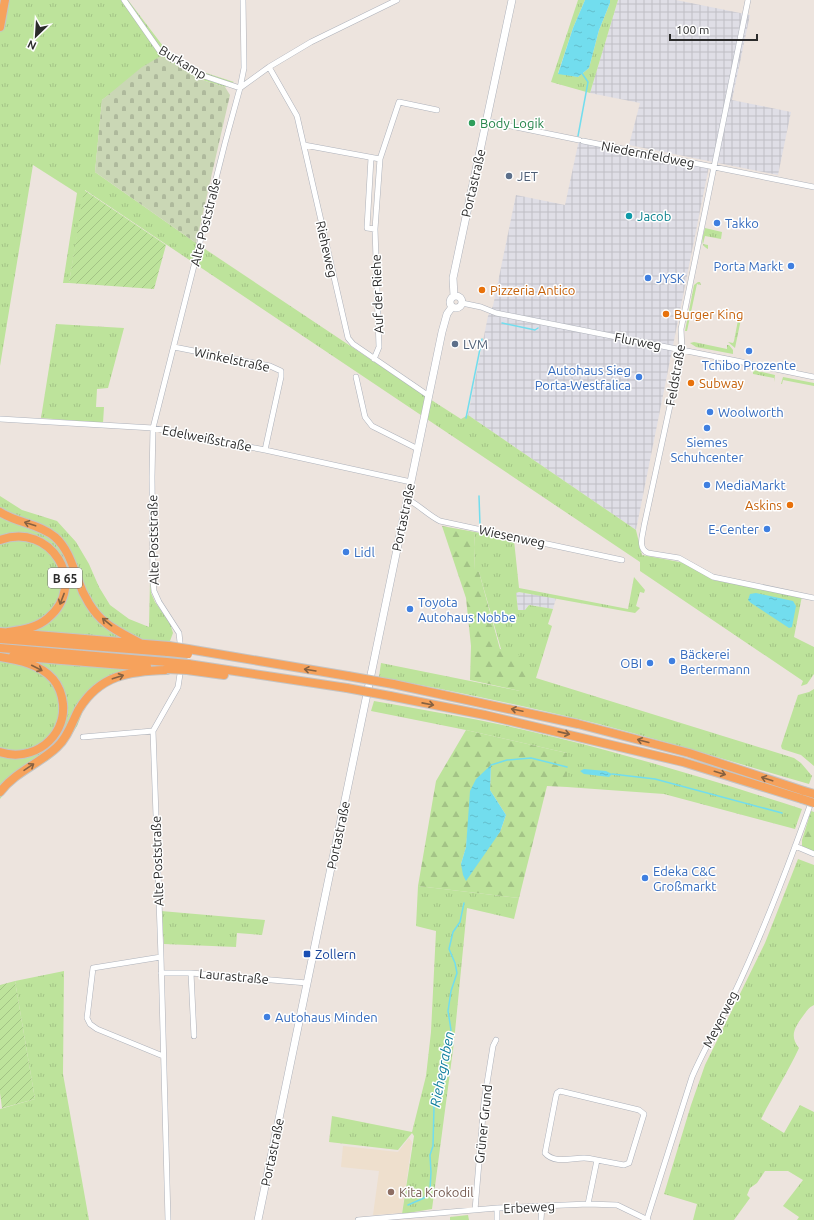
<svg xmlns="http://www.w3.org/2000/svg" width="814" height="1220" font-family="Ubuntu,sans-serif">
<defs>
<pattern id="industrial-grid" width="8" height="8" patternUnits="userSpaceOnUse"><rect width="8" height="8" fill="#dfdee6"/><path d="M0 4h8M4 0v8" fill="none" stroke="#c0bfc5"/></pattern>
<pattern id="grass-tufts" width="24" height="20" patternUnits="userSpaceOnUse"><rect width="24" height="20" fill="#bde39b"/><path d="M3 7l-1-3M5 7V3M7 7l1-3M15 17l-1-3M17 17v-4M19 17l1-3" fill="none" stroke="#a3c386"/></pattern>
<pattern id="forest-firs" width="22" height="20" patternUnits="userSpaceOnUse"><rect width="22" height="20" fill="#bde39b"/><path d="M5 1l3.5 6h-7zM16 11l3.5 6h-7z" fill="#a3c386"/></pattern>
<pattern id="cemetery-stones" width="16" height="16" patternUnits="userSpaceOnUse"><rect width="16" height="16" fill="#cad7b5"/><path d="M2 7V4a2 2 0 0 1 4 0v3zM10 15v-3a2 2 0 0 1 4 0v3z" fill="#aeb99c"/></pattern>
<pattern id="garden-furrows" width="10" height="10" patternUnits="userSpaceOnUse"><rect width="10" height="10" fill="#bde39b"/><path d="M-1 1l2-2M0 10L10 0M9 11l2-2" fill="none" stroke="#a3c386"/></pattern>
<pattern id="water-ripples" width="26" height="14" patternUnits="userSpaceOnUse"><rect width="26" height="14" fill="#72ddee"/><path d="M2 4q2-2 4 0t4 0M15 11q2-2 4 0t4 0" fill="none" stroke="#63becc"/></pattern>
</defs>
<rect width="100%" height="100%" fill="#ede4de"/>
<path fill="url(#industrial-grid)" d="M618,0H676L750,15L732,100L791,112L778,175L629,145L640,103L590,93Z
M579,140L709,166L636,530L468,415L488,316L493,306L516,195L565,205Z
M518,592L556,598L553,609L529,605L525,610H518L516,593Z"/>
<path fill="#eedfcd" d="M409,1138L412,1142L402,1213L373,1215L379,1171L341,1167L343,1146L398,1152Z"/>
<path fill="url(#grass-tufts)" d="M0,0H128L166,50L203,72L234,82L225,87L199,79L161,56L102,100L95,172L196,243L436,403L461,419L468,415L636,530L642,555L685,563L713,580L802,596L794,637L814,647V674L807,684L801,686L803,681L640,571V562L85,190L69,283H63L77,193L33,165L0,366Z
M578,0H585L573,28L558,73L578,77L589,68L599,30L610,3V0H618L590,93L551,82Z
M705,228L722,232L721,239L705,236L703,244L708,245V249C699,245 703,237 705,228Z
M698,282H700L701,285L697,284L687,331H685L694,285Z
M734,316L740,317L741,319L735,348L728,342L733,343L734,341L738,320L733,319Z
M56,324L124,328L108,388L97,389L96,407H104L103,423L41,418Z
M694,342L727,349V345H729L733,350V354L696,347L690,343Z
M753,370L775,375L774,382V378L753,374Z
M783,377L814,383V386L783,380L782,384H781Z
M0,496L22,510L57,521L76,542L89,564L99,587L110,605L129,619L149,627L150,581L151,593L155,602L170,623L173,633L170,641L168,675C135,672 103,680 84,709C81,714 80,720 77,726C71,736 65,744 57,753C47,763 33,768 21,777C13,783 6,791 0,799Z
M475,532L514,540L519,588L628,609L634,577L645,590L644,593L640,592L636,606L640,608L635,613L519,592L516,593L518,610H525L529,605L553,609L548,624L552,626L536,678L794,758L801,763L812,776L809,784C739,764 669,742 599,724C526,706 452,691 379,677L381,663L520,691L501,649L479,572L475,571L474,547Z
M814,689V766L801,755L782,749L781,746L798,695L809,692Z
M374,701C435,712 497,722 558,738C640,758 721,783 802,809L795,829L664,794L567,787V753L466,730L371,711Z
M798,859L814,865V1005C809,1007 806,1012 803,1016C795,1027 789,1036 799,1048C788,1072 773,1095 761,1119L784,1133L800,1105L814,1112V1220H797L799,1217L783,1206L803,1180L788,1171H765L757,1183L750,1188L747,1195L750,1198L734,1220H693L697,1204L664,1194L691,1105L705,1065L765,943Z
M418,886L519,898L514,919L467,908L454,1042L432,1209L402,1214L414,1136L412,1133L398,1150L329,1142L332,1116L412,1132L426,1076L431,1032L436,931L416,926Z
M161,911L265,920L262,935L237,933L236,947L164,944Z
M64,971L63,1074L89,1220H0V1109L35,1099L15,981Z
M468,1215L469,1220H450V1217Z"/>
<path fill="url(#forest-firs)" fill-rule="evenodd" d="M442,526L475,532L474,547L475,570L479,572L500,649L517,652L530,675C528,682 527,687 520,691L470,680L471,646L466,598Z
M466,730L567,753V787L547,786L519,898L418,886L436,781ZM491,766L490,790L506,815L500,832L461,864L466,847L469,817Z
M811,811L814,812V852L802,846V840Z"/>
<path fill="url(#cemetery-stones)" d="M161,56L199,79L225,87L230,95L196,243L95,172L102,100L142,67Z"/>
<path fill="url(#garden-furrows)" d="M84,190L166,245L154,289L69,283Z
M15,981L35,1099L2,1108L0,1093V985Z"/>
<path fill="url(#water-ripples)" d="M585,0H610V3L599,30L589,68L578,77L558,74L573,28Z
M756,593L793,601L796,606L792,627L789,628L751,603L748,600L750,594Z
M491,765L490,790L506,815L500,832L466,881L463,875L461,864L466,847L470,791L476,779Z
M584,769L606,771L612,774L609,777L584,774L580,771Z"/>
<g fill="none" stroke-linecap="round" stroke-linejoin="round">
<path stroke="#72ddee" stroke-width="1.5" d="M578,136L588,82L581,72
M502,323L535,330L538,328
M466,418L482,339
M479,496L480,525
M491,765L507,760L531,758L567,767
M612,774L655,779L782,813
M408,1205L424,1198L430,1191L431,1172L430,1155L433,1146L434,1106L439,1087L444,1047L451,1030L448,1011L451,991L457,973L455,963L449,949L453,932L460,922L464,903"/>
<defs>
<path id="minor" d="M124,0L159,50L201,75L240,88
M748,0L681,329L682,350L644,526C643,535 637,548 648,553L679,558L713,577L814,598
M269,67L297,116L348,338L353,344L429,396
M240,88L269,67L311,42L397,0
M486,121L579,140
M583,141L814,187
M304,145L380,159L375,229L379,347L374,359
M371,158L367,228L375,229
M380,159L399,102L437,110
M462,303L481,307L496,313L737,361L814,377
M174,347L270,366L281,371V377L265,450
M356,377L365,417L372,426L418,449
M0,419L153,428L265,450L411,482
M407,499C419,505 428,515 440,521L622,560
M83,737L153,731
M795,846L814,854
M161,957L93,968L87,1018L90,1024L97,1029L163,1056
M161,973H191L307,983
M191,973L194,1036
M588,1204L597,1160L624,1165L629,1163L644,1114L639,1110L560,1091L557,1093L556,1096L545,1153C554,1164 572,1158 584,1158C588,1158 593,1159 597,1160
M497,1208V1220
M475,1210L484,1102L493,1046L496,1040
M647,1219L692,1077C704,1049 719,1024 732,998C763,934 788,867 812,800
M168,1220L161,957L153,731L178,687L182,661L179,633L159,602L154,591L153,581L152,477L153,428L225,143L240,88L244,68L243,0
M358,1220L497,1208L588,1204L617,1205L648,1220
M541,1220L542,1206"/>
<path id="secondary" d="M450 302a6 6 0 1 1 12 0a6 6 0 1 1-12 0Z
M454,296L453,278L512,0
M258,1220L442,332L447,314L452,307"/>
<path id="trunk" d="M0,27L5,0
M0,512C17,523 40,524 55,537C68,549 72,564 78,580C83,595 93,613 106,623C116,631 128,637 140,643
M0,540C51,521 89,584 48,618C37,628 22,630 8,632
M0,632L169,646
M0,639L168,652
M0,648L167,662
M188,649L348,676
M13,656L147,667
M0,657C18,660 40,664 53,679C59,686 62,695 63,704C66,738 32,763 0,752
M188,664L347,688
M187,670L224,675
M393,684L578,724L689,753L804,791
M390,696L485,715L683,762L802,799
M0,792C15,772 39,764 57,747C68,737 72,722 79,709C100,675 129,671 167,670"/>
</defs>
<use href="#minor" stroke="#aeb2bb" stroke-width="6"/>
<use href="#secondary" stroke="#aeb2bb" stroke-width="8"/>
<use href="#trunk" stroke="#c4c4c4" stroke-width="10"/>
<use href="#minor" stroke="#fff" stroke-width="5"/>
<use href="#secondary" stroke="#fff" stroke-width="7"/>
<use href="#trunk" stroke="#f6a25c" stroke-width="8"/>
<defs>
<path id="trunk-bridge" d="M169,646L188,649
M168,652L188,654
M167,662L188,664
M167,669L187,670
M348,676L393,684
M347,688L390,696
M804,791L814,794
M802,799L814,803"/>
</defs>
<use href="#trunk-bridge" stroke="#c4c4c4" stroke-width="10" stroke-linecap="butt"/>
<use href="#trunk-bridge" stroke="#f6a25c" stroke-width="8"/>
</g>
<defs><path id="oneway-shaft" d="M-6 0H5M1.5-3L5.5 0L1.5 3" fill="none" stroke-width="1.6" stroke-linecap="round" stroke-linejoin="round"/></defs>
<g stroke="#866141">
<use href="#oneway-shaft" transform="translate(30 524) rotate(-162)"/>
<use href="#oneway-shaft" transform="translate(62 599) rotate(111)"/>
<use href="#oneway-shaft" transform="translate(107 622) rotate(-141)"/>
<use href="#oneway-shaft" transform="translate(37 668) rotate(27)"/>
<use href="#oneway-shaft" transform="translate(310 670) rotate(-171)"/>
<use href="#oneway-shaft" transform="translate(118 677) rotate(-18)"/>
<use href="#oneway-shaft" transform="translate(428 704) rotate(11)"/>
<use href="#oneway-shaft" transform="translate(517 710) rotate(-168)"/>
<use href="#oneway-shaft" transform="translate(564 733) rotate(13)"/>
<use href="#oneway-shaft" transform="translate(643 741) rotate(-165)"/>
<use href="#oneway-shaft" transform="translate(29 767) rotate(-34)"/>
<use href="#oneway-shaft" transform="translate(720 773) rotate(17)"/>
<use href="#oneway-shaft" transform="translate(767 779) rotate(-162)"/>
</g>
<circle fill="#2e9e5b" stroke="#fff" stroke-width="1.5" cx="472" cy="123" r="4"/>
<g fill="#5c6f8a" stroke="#fff" stroke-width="1.5">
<circle cx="509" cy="176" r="4"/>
<circle cx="455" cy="344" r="4"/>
</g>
<circle fill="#0f9aa8" stroke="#fff" stroke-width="1.5" cx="629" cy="216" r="4"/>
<g fill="#3f7fe0" stroke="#fff" stroke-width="1.5">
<circle cx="717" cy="223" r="4"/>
<circle cx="791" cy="266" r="4"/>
<circle cx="648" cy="278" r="4"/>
<circle cx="749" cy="351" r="4"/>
<circle cx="639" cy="377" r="4"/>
<circle cx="710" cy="412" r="4"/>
<circle cx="707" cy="428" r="4"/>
<circle cx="707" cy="485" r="4"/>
<circle cx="767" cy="529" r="4"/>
<circle cx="346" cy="552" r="4"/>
<circle cx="410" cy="609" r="4"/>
<circle cx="672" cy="661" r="4"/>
<circle cx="650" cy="663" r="4"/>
<circle cx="645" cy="878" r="4"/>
<circle cx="267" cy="1017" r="4"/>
</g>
<g fill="#e8710a" stroke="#fff" stroke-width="1.5">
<circle cx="482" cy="290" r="4"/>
<circle cx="666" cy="314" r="4"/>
<circle cx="691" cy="383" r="4"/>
<circle cx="790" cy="505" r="4"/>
</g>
<rect fill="#1a4fb4" stroke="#fff" stroke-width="1.5" x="303" y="950" width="8" height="8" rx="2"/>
<circle fill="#8d6e63" stroke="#fff" stroke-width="1.5" cx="391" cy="1192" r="4"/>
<g text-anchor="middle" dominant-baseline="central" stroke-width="3" stroke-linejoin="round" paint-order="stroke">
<rect fill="#fff" stroke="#6b6b6b" stroke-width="1" x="48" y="568" width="34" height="20" rx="3"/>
<g font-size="12" font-weight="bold" fill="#2b2b2b">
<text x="65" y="578">B 65</text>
</g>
<g font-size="13" fill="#2b2b2b" stroke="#fff">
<text transform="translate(183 62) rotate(31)">Burkamp</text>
<text transform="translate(648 154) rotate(11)">Niedernfeldweg</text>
<text transform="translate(473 183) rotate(-77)">Portastraße</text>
<text transform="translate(205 222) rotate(-76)">Alte Poststraße</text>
<text transform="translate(327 249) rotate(77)">Rieheweg</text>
<text transform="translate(377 294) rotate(-92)">Auf der Riehe</text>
<text transform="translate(638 341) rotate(11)">Flurweg</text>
<text transform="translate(232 359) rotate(12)">Winkelstraße</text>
<text transform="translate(675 375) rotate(-80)">Feldstraße</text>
<text transform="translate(207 438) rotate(11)">Edelweißstraße</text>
<text transform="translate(403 517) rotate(-78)">Portastraße</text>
<text transform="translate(512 536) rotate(12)">Wiesenweg</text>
<text transform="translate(153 540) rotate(-91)">Alte Poststraße</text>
<text transform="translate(338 835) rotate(-78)">Portastraße</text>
<text transform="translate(157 861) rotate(-92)">Alte Poststraße</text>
<text transform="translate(234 976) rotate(5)">Laurastraße</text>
<text transform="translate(720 1019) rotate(-63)">Meyerweg</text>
<text transform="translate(483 1124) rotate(-84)">Grüner Grund</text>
<text transform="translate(272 1152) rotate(-78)">Portastraße</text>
<text transform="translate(529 1207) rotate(-3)">Erbeweg</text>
</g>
<g font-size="13" fill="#27864d" stroke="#fff" text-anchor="start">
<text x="480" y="123">Body Logik</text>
</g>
<g font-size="13" fill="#4e5e75" stroke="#fff" text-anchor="start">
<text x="517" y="176">JET</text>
<text x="463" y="344">LVM</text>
</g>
<g font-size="13" fill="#0d838f" stroke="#fff" text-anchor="start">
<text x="637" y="216">Jacob</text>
</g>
<g font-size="13" fill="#366cbe" stroke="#fff" text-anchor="start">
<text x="725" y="223">Takko</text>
<text x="783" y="266" text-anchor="end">Porta Markt</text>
<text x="656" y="278">JYSK</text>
<text x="749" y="365" text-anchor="middle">Tchibo Prozente</text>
<text x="631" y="370" text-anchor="end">Autohaus Sieg<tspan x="631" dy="15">Porta-Westfalica</tspan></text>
<text x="718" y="412">Woolworth</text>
<text x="707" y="442" text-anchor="middle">Siemes<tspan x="707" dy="15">Schuhcenter</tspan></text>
<text x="715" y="485">MediaMarkt</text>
<text x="759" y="529" text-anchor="end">E-Center</text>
<text x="354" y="552">Lidl</text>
<text x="418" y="602">Toyota<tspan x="418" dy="15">Autohaus Nobbe</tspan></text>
<text x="680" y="654">Bäckerei<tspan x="680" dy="15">Bertermann</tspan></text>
<text x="642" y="663" text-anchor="end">OBI</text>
<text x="653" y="871">Edeka C&amp;C<tspan x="653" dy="15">Großmarkt</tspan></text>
<text x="275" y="1017">Autohaus Minden</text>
</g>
<g font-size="13" fill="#c56008" stroke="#fff" text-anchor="start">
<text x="490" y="290">Pizzeria Antico</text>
<text x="674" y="314">Burger King</text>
<text x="699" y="383">Subway</text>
<text x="782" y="505" text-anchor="end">Askins</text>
</g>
<g font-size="13" fill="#164399" stroke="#fff" text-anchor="start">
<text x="315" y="954">Zollern</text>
</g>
<g font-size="13" fill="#785e54" stroke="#fff" text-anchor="start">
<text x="399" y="1192">Kita Krokodil</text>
</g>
<g font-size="14" font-style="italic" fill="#0e7e9c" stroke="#fff">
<text transform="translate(442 1069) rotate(-79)">Riehegraben</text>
</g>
</g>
<g transform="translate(36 36) rotate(205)" stroke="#ffffff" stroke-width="3" paint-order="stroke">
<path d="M0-3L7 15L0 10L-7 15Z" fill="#2b2b2b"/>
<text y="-6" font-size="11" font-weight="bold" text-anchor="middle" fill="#2b2b2b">N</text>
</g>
<path d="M670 34v6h87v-6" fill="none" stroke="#2b2b2b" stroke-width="2"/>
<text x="676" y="34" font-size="12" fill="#2b2b2b" stroke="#ffffff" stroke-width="3" paint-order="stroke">100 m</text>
</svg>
